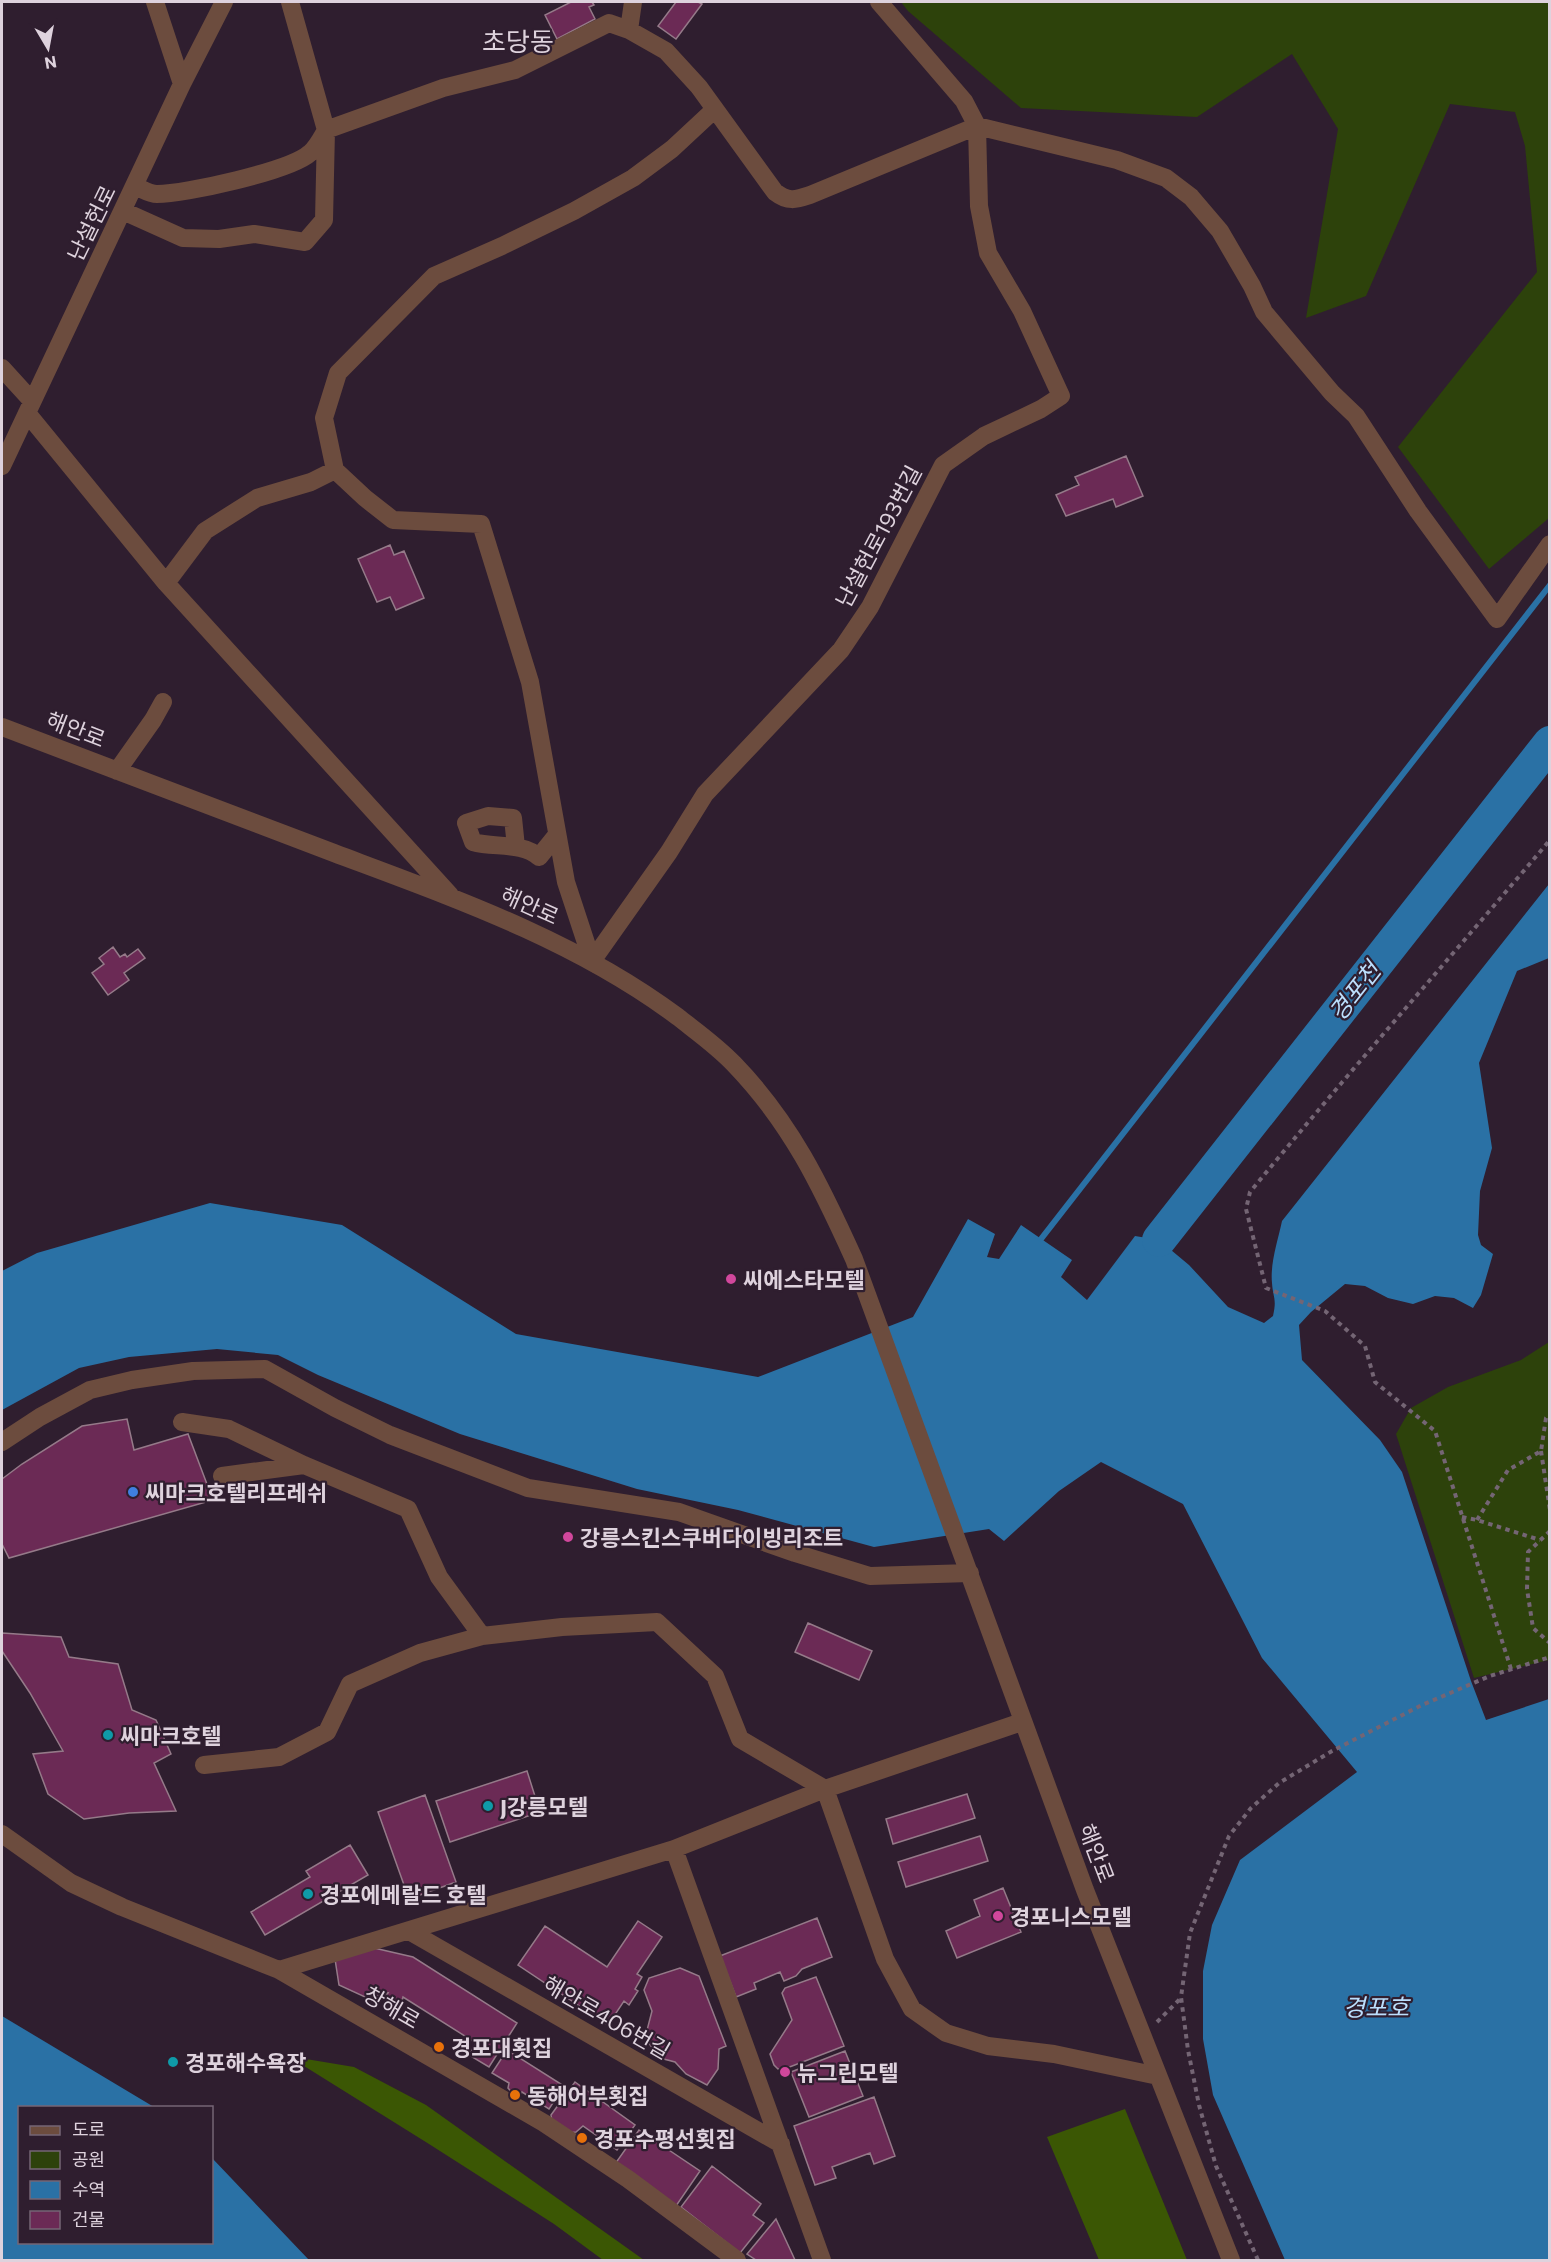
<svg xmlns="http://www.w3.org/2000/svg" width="1551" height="2262" font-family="Commissioner,'Noto Sans KR',sans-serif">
<rect width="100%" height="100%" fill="#2f1e2f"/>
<path fill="#2d420b" d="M901,2H1549V518L1489,569L1398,447L1537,272L1525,146L1515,112L1450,104L1366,296L1306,318L1338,129L1292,54L1197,117L1021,108L908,11Z
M1549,1342V1660L1474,1678L1396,1434L1411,1408L1448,1387L1521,1360Z"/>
<path fill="#3b5704" d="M288,2056L354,2067L426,2105L644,2260H603L554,2224L429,2144Z
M1125,2109L1187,2260H1099L1047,2137Z"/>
<path fill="#2a71a5" d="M1549,884V958L1517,971L1479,1063L1492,1148L1480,1191L1478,1235L1481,1245L1493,1254L1481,1295L1473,1308L1454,1298L1435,1296L1413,1304L1388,1298L1365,1286L1345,1284L1311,1312L1299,1325L1302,1360L1380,1440L1402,1472L1471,1681L1486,1720L1549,1699V2260H1285L1213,2095L1203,2039V1971L1212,1925L1240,1860L1357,1772L1262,1658L1183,1504L1101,1462L1059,1491L1004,1541L989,1529L874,1547L738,1510L637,1489L460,1434L318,1375L278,1355L217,1349L129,1357L79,1368L2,1410V1271L37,1253L210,1203L342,1225L516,1334L758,1377L913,1317L968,1219L995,1234L987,1257L999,1259L1021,1225L1072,1260L1061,1277L1087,1300L1135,1236L1159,1240L1189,1265L1228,1307L1264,1323L1273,1316C1277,1298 1273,1298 1272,1283C1270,1263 1278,1240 1282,1221Z
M2,2016L154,2107L20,2108V2242H212V2158L309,2260H2Z"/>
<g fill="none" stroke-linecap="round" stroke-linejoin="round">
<path stroke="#2a71a5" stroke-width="6" d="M1041,1239L1550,585"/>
<path stroke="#2a71a5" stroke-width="34" d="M1159,1240L1550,743"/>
</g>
<path fill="#6b2a55" stroke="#957a89" stroke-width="1.5" d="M571,2H592L594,5L589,7L595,19L557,39L545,15Z
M676,2H698L702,4L676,39L658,26Z
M1126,456L1143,496L1116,507L1113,499L1066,516L1056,495L1079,485L1075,477Z
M390,545L394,555L404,551L424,598L396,610L390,597L377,602L358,559Z
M113,947L120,957L125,954L127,957L138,949L145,958L124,973L129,980L108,995L92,973L104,964L99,958Z
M127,1419L134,1450L188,1434L213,1500L9,1558L2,1544V1479L22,1464L82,1426Z
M808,1623L872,1651L859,1680L795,1652Z
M2,1633L61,1637L69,1657L118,1664L132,1710L156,1720L171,1754L154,1763L176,1811L129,1813L84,1819L48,1794L33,1754L63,1751L30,1693L2,1651Z
M527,1771L540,1812L450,1842L436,1801Z
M967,1794L975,1818L893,1844L886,1819Z
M425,1795L456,1882L409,1899L378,1812Z
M980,1836L988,1861L906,1887L898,1862Z
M350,1845L368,1875L265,1935L251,1912L310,1877L306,1871Z
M1003,1888L1021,1932L957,1958L946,1931L980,1916L974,1900Z
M817,1918L832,1957L802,1969L796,1976L784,1981L780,1972L754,1983L756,1989L736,1997L720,1956Z
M638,1921L662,1937L637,1974L642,1977L635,1989L638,1991L629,2005L624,2001L608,2025L518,1965L545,1926L607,1967Z
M374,1948L413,1957L517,2023L489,2067L469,2055L476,2043L403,1997L401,2005L397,2008L386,2003L385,1998L388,1993L376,1996L378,2003L339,1985L335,1959Z
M680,1968L699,1976L726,2046L719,2049L718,2069L707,2085L686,2074L675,2062L660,2058L645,2038L652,2011L644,1990L649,1978Z
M816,1977L844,2046L787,2068L778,2069L774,2065L770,2054L792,2020L782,1993L785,1988Z
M507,2050L564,2086L549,2109L522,2092L518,2096L513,2094L508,2088L509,2083L492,2073Z
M845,2051L863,2096L809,2117L791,2072Z
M575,2082L635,2125L617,2150L583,2126L576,2132L568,2133L552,2121L551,2115Z
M874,2097L895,2156L874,2164L870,2153L832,2167L836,2178L815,2185L794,2126Z
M639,2130L700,2171L676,2206L615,2164Z
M712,2166L761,2204L753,2215L764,2223L740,2253L681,2207Z
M776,2219L795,2260H756L747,2254Z"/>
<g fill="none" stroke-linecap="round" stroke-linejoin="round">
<path stroke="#746574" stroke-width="4" stroke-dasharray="4.5 4.5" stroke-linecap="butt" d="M1541,1451L1550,1510
M1462,1517L1477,1520L1540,1540
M1477,1520L1508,1470L1541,1451L1546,1418L1550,1414
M1550,1531L1528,1552L1527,1589L1533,1628L1550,1643
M1511,1669L1435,1431L1375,1382L1365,1346L1325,1311L1266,1288L1246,1209L1250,1192C1348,1073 1450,958 1550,840
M1157,2022L1181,1998
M1258,2260L1216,2166L1199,2105L1188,2050L1181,1997L1190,1933L1229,1836L1251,1808L1279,1783L1332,1751L1422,1705L1490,1676L1550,1657"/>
<path stroke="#6c4c3e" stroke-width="18" d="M155,2L182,84
M290,2L326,130L443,88L515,70L609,23L629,30L666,51L699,87L775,192C788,202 795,200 810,195L977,126L1117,160L1166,178L1191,197L1220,231L1252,286L1264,312L1332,393L1356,416L1418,511L1497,619L1550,544
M629,30L633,2
M135,186C142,189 150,194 157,194C185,194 290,171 310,153C317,147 322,137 326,130
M123,211L183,238L219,239L254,234L305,242L324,220L326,130
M2,368L32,401
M27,413L166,583L450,895
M2,466L182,84L224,2
M335,470L365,498L393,520L481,524L530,682L566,882L592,961
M166,583L205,531L257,498L311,482L335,470L324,418L338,373L434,276L502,246L574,211L633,178L672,149L715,109
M2,727C112,769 223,811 334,853C454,898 575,940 678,1017C697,1032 717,1046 734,1064C791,1123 821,1186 854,1259L1085,1890L1231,2260
M117,771L153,720L163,702
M516,847L513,818L488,816L466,823L473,842C494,848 522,842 539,857L556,836
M592,961L669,852L705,794L841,650L870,607L943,465L984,436L1041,409L1061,396L1022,311L988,253L979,206L977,126L964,101L879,2
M182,1422L229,1429L304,1465L408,1509L439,1577L482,1636
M2,1442L40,1417L90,1390L132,1380L193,1371L265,1369L335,1408L390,1435L528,1488L679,1512L795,1553L870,1576L970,1573
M222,1476L304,1465
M204,1765L279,1757L327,1732L350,1684L420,1653L482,1636L562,1627L657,1622L715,1676L740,1739L825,1789L885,1959L912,2009L946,2033L988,2046L1054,2054L1158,2076
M2,1834L71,1883L122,1907L279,1970L544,2123L628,2179L737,2260
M674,1849L822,2260
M409,1931L781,2144
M279,1970L674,1849L825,1789L1022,1722"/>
</g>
<g fill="#d1479c" stroke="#2f1e2f" stroke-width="2">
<circle cx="731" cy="1279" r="6"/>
<circle cx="568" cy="1537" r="6"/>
<circle cx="998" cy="1916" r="6"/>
<circle cx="785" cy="2072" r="6"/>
</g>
<circle fill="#3f7fe0" stroke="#2f1e2f" stroke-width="2" cx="133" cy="1492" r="6"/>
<g fill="#0f9aa8" stroke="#2f1e2f" stroke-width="2">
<circle cx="108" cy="1735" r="6"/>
<circle cx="488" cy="1806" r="6"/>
<circle cx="308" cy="1894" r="6"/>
<circle cx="173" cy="2062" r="6"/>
</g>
<g fill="#e8710a" stroke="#2f1e2f" stroke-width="2">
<circle cx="439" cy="2047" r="6"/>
<circle cx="515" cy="2095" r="6"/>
<circle cx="582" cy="2138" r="6"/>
</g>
<g text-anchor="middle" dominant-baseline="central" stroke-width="4.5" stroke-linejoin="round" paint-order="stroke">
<g font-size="22" fill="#ded2dd" stroke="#2f1e2f">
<text transform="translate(91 223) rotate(-64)">난설헌로</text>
<text transform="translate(878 536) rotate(-62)">난설헌로193번길</text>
<text transform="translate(76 729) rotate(21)">해안로</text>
<text transform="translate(530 905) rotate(24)">해안로</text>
<text transform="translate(1097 1853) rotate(69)">해안로</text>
<text transform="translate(392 2007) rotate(30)">창해로</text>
<text transform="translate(607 2017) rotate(30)">해안로406번길</text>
</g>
<g font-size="22" font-weight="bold" fill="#ded2dd" stroke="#2f1e2f" text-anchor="start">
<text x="743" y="1279">씨에스타모텔</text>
<text x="145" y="1492">씨마크호텔리프레쉬</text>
<text x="580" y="1537">강릉스킨스쿠버다이빙리조트</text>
<text x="120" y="1735">씨마크호텔</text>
<text x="500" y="1806">J강릉모텔</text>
<text x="320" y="1894">경포에메랄드 호텔</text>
<text x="1010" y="1916">경포니스모텔</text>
<text x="451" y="2047">경포대횟집</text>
<text x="185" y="2062">경포해수욕장</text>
<text x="797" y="2072">뉴그린모텔</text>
<text x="527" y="2095">동해어부횟집</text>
<text x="594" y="2138">경포수평선횟집</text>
</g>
<g font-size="24" font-style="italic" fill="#bcdffd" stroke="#2f1e2f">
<text transform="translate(1354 991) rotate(-52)">경포천</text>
<text x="1376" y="2006">경포호</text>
</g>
<g font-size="26" fill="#ded2dd" stroke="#2f1e2f">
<text x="518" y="40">초당동</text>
</g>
</g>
<rect width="1551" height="2262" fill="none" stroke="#ded2dd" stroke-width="6"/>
<rect x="18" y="2106" width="195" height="138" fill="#2f1e2f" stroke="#756675" stroke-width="1.5"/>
<rect x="30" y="2126" width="30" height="9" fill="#6c4c3e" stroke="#756675" stroke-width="1.5"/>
<text x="72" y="2136" font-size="18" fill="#ded2dd">도로</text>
<rect x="30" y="2151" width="30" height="18" fill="#2d420b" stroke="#756675" stroke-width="1.5"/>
<text x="72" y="2166" font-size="18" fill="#ded2dd">공원</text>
<rect x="30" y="2181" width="30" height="18" fill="#2a71a5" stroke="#756675" stroke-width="1.5"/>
<text x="72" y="2196" font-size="18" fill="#ded2dd">수역</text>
<rect x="30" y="2211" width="30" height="18" fill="#6b2a55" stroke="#756675" stroke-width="1.5"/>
<text x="72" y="2226" font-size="18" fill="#ded2dd">건물</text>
<g transform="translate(48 48) rotate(170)" stroke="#2f1e2f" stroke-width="4.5" paint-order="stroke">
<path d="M0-4.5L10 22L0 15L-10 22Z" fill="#ded2dd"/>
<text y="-9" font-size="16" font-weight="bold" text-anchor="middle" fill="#ded2dd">N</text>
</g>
</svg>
